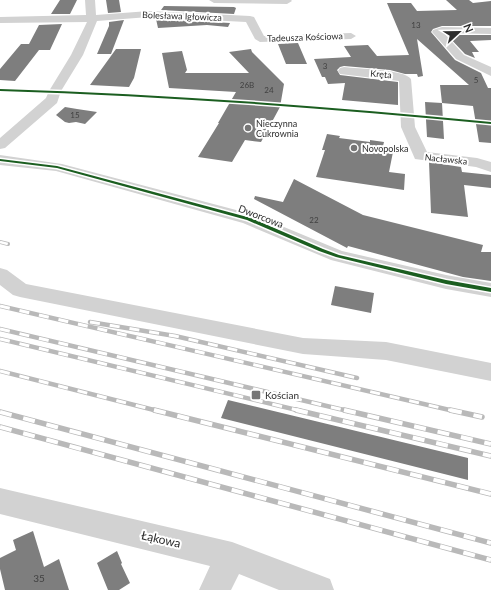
<svg xmlns="http://www.w3.org/2000/svg" width="491" height="590" font-family="Lato,sans-serif">
<rect width="100%" height="100%" fill="#fff"/>
<path fill="#7e7e7e" d="M60,0H77L70,14H51Z
M106,0H119L121,12L108,13Z
M446,0H469L473,3L491,1V26H442L433,29L431,32L455,60L481,73L488,88H491V143L479,142L473,106L442,103L440,85H469L417,39L423,76L418,77L417,74H405L390,70L344,66L340,67L337,70L340,75L398,82V105L342,100L345,83L328,84L325,77H322L314,59L351,57L344,46L368,45L377,56L409,55L387,3H411L417,11L457,10Z
M164,6L234,7L236,8L234,14L161,10Z
M156,19L230,23L228,27L207,25L158,28Z
M124,20L111,54H97L109,26V22Z
M62,24L50,50H39L15,81L0,80V69L21,44H29L39,25Z
M447,35H491V40L470,41L479,52H472L475,58L465,54Z
M298,43L307,64H286L278,44Z
M116,49H141L134,78L129,87L90,85Z
M251,49L252,52L284,84L280,107L261,142L245,140L232,162L198,157L219,123H218L236,92L169,88L162,53L182,51L187,70L185,73H249L229,52Z
M425,102L442,103L444,139L427,137Z
M65,107L77,109L97,112L85,124L76,122L69,123L65,122L56,115Z
M327,134L340,136L339,138L370,142V140L384,142L383,146H386L385,151L393,152L389,172L405,174L404,190L316,177L325,150H322Z
M429,162L461,167L462,172L491,175V188L464,185L468,217L431,213Z
M294,179L363,215L483,245L481,252H491V281L463,277L348,246L347,248L254,199L255,196L283,202Z
M335,286L374,293L371,313L331,305Z
M228,400L468,458V480L221,418Z
M33,531L44,567L59,559L69,590H5L0,569V558L16,550L13,540Z
M117,551L122,563L121,564L130,583L119,590H108L97,563Z"/>
<g fill="none" stroke-linecap="round" stroke-linejoin="round">
<path fill="#d2d2d2" fill-rule="evenodd" d="M85,0H95L96,15L149,11L250,16L254,17L264,36L351,33L356,36L351,39L260,42L255,39L246,22L149,17L97,21L83,55L61,91L57,103L5,148L0,149V138L46,98L49,91L71,55L87,22L0,23V17L86,15Z
M209,0H291L292,1L287,4L214,3Z
M442,27L491,28V34L444,33L464,55L491,67V76L456,59L432,32L433,30Z
M344,67C357,69 404,69 411,79L415,127L427,152L477,158L491,162V172L476,167L415,159L401,127L399,81L340,74L338,71L340,68Z
M0,155L62,164L255,215L342,251L446,275L491,283V297L446,289L331,260L243,223L56,171L0,165Z
M0,268L7,270L26,284L303,338L386,342L491,363V381L386,360L303,354L20,297L13,295L0,285Z
M0,488L232,542L330,579L334,590H279L239,574L231,590H199L210,566L0,514Z"/>
<defs>
<path id="rail-far2" d="M0,242L8,244"/>
<path id="rail-far1" d="M0,306L454,411
M90,322L175,336L357,378
M0,329L348,411
M0,339L301,411
M0,371L158,411"/>
<path id="rail" d="M154,410L491,494
M296,410L491,456
M344,410L491,444
M450,410L482,417
M0,412L491,543
M0,427L491,560"/>
</defs>
<use href="#rail-far2" stroke="#b9b9b9" stroke-width="4"/>
<use href="#rail-far1" stroke="#b9b9b9" stroke-width="4.5"/>
<use href="#rail" stroke="#b9b9b9" stroke-width="5.5"/>
<use href="#rail-far2" stroke="#fff" stroke-width="2.5" stroke-dasharray="8" stroke-linecap="butt"/>
<use href="#rail-far1" stroke="#fff" stroke-width="3" stroke-dasharray="10" stroke-linecap="butt"/>
<use href="#rail" stroke="#fff" stroke-width="4" stroke-dasharray="12" stroke-linecap="butt"/>
<defs>
<path id="cycleway" d="M0,89C164,94 328,106 491,122V124C328,108 164,96 0,91Z
M0,159L57,166L251,218L323,249L339,255L446,280L491,288V292L446,284L336,257L319,251L247,220L57,168L0,161Z"/>
</defs>
<use href="#cycleway" stroke="#fff" stroke-width="3"/>
<use href="#cycleway" fill="#1b5e20" fill-rule="evenodd"/>
</g>
<g fill="#767676" stroke="#fff" stroke-width="1.5">
<circle cx="248" cy="128" r="4"/>
<circle cx="354" cy="148" r="4"/>
<rect x="251" y="390" width="10" height="10" rx="2"/>
</g>
<g text-anchor="middle" dominant-baseline="central" stroke-width="4" stroke-linejoin="round" paint-order="stroke">
<g font-size="8" fill="#414141">
<text x="416" y="25">13</text>
<text x="325" y="66">3</text>
<text x="476" y="80">5</text>
<text x="247" y="85">26B</text>
<text x="269" y="90">24</text>
<text x="75" y="115">15</text>
<text x="314" y="220">22</text>
</g>
<g font-size="9" fill="#2d2d2d" stroke="#fff">
<text transform="translate(182 16) rotate(2)">Bolesława Igłowicza</text>
<text transform="translate(305 37) rotate(-2)">Tadeusza Kościowa</text>
<text transform="translate(381 74) rotate(5)">Kręta</text>
<text transform="translate(446 159) rotate(6)">Nacławska</text>
</g>
<g font-size="9" fill="#2d2d2d" stroke="#fff" text-anchor="start">
<text x="256" y="123">Nieczynna<tspan x="256" dy="10">Cukrownia</tspan></text>
<text x="362" y="148">Novopolska</text>
</g>
<g font-size="10" fill="#2d2d2d" stroke="#fff">
<text transform="translate(261 216) rotate(21)">Dworcowa</text>
</g>
<g font-size="10" fill="#2d2d2d" stroke="#fff" text-anchor="start">
<text x="265" y="395">Kościan</text>
</g>
<g font-size="10" fill="#414141">
<text x="39" y="578">35</text>
</g>
<g font-size="12" fill="#2d2d2d" stroke="#fff">
<text transform="translate(161 539) rotate(13)">Łąkowa</text>
</g>
</g>
<g transform="translate(459 32) rotate(68)" stroke="#ffffff" stroke-width="3" paint-order="stroke">
<path d="M0-3L7 15L0 10L-7 15Z" fill="#2d2d2d"/>
<text y="-6" font-size="11" font-weight="bold" text-anchor="middle" fill="#2d2d2d">N</text>
</g>
</svg>
